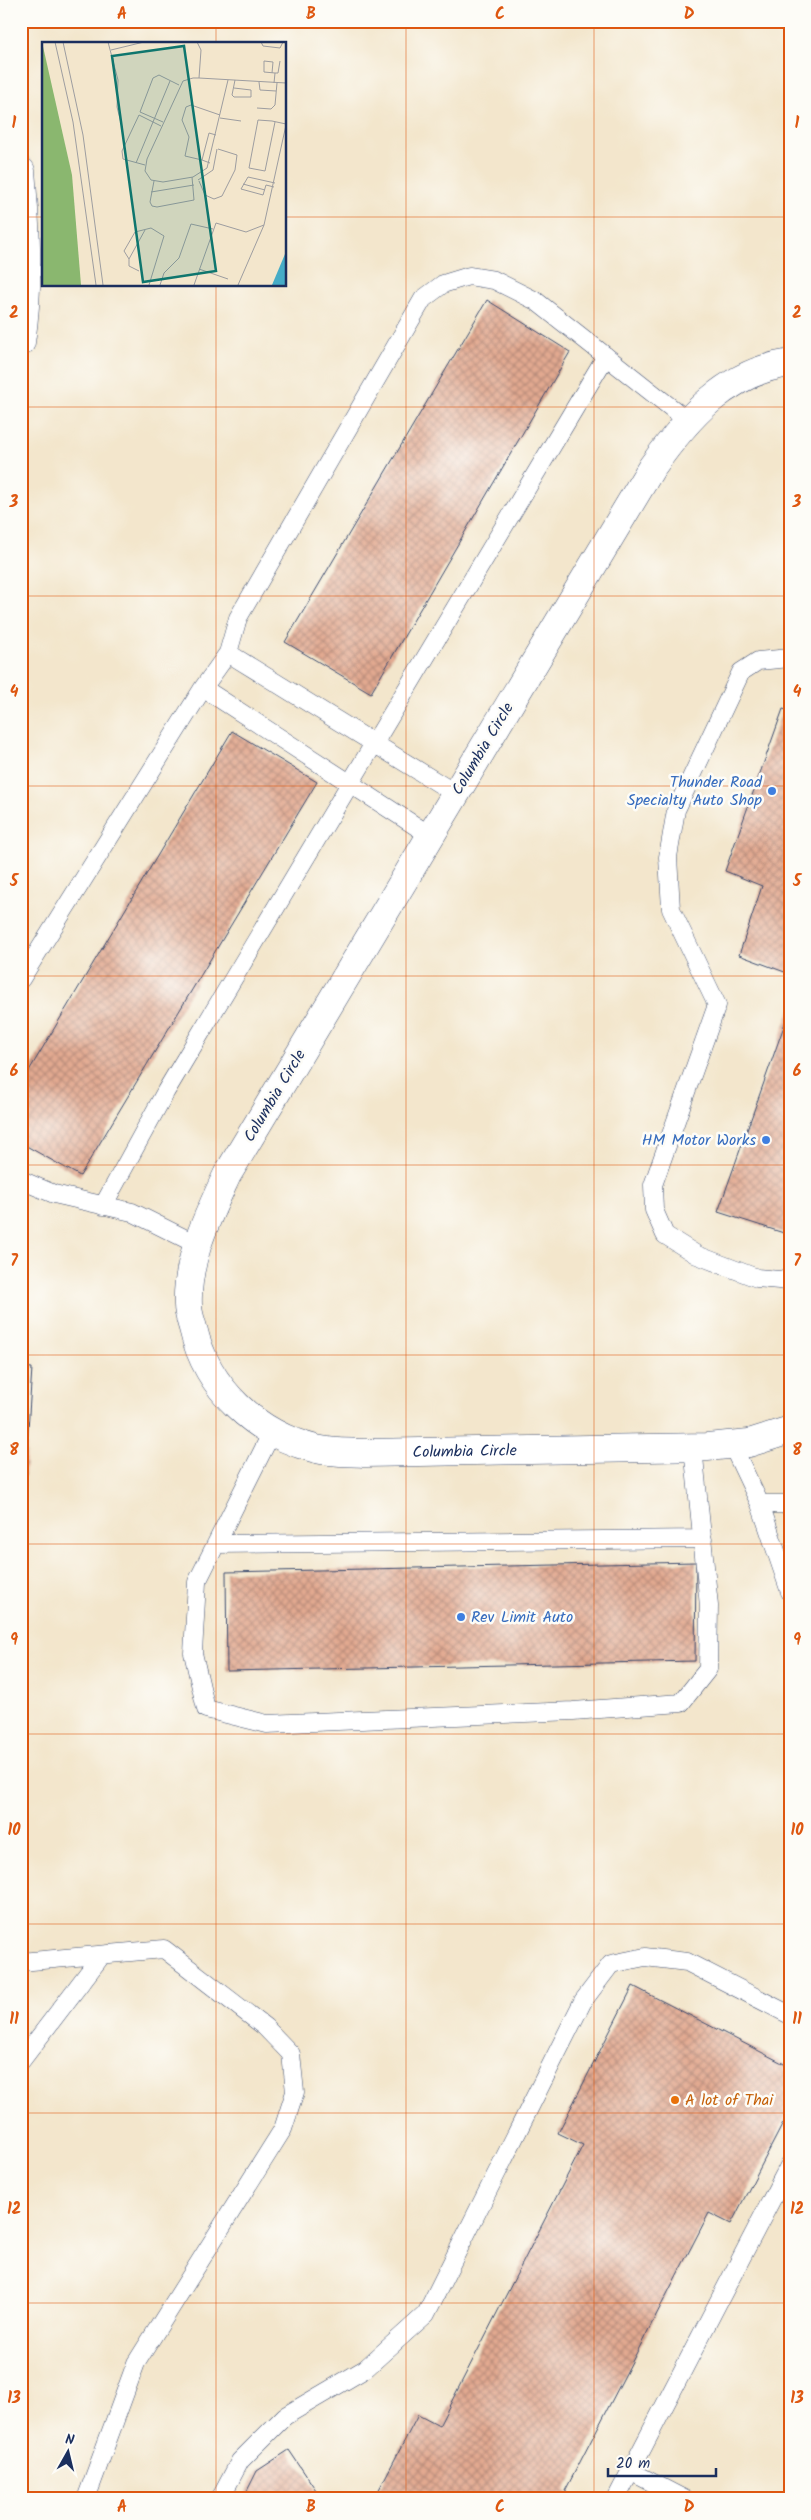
<svg xmlns="http://www.w3.org/2000/svg" width="811" height="2520" font-family="Kalam,sans-serif">
<defs>
<pattern id="building-cross-hatch" width="8" height="8" patternUnits="userSpaceOnUse" patternTransform="scale(1.25)"><rect width="8" height="8" fill="#e2a990"/><path d="M0 0l8 8M0 8l8-8" fill="none" stroke="#b68a79"/></pattern>
</defs>
<rect width="100%" height="100%" fill="#fdfcf7"/>
<filter id="ink" filterUnits="userSpaceOnUse"><feTurbulence type="fractalNoise" baseFrequency=".02" numOctaves="2"/><feDisplacementMap in="SourceGraphic" scale="10" xChannelSelector="R" yChannelSelector="G"/><feConvolveMatrix kernelMatrix="1 2 1 2 8 2 1 2 1" color-interpolation-filters="sRGB"/></filter>
<filter id="wash" filterUnits="userSpaceOnUse"><feTurbulence type="fractalNoise" baseFrequency=".0096" numOctaves="4" result="noise"/><feDisplacementMap in="SourceGraphic" scale="20" xChannelSelector="R" yChannelSelector="G"/><feGaussianBlur stdDeviation="1.12" result="paint"/><feColorMatrix in="noise" values="0 0 0 0 0 0 0 0 0 0 0 0 0 0 0 0 0 1.4 0 .05"/><feComposite in="paint" operator="in"/></filter>
<g filter="url(#wash)">
<rect width="100%" height="100%" fill="#f3e6cc"/>
<g id="blocks">
<path fill="url(#building-cross-hatch)" d="M487,300L570,352L371,693L285,642Z
M783,709L790,711V974L739,955L762,886L725,871Z
M232,731L317,782L80,1176L21,1143V1084Z
M790,1009V1235L718,1212Z
M21,1367L32,1368L24,1491H21Z
M696,1562L695,1661L227,1671L226,1572Z
M633,1986L790,2067V2110L731,2224L709,2213L565,2491L579,2499H374L418,2415L439,2426L583,2145L558,2133Z
M289,2450L322,2499H243L257,2471Z"/>
</g>
</g>
<g filter="url(#ink)">
<use href="#blocks" fill-opacity="0" stroke="#3b4a6e" stroke-width="1"/>
<g fill="none" stroke-linecap="round" stroke-linejoin="round">
<defs>
<path id="service" d="M790,658L758,661L741,672L676,810L668,857L671,909L717,1005L653,1185L654,1210L665,1235L697,1255L757,1278L790,1281
M203,688L228,653
M456,794L228,653L238,618L423,299L443,284L469,276L494,280L536,301L688,421
M21,979L203,688L431,836
M21,1180L54,1194L132,1212L198,1245
M103,1206L166,1091L606,356
M272,1432L197,1582L193,1653L206,1709L267,1724L573,1711L681,1703L708,1669L709,1606L693,1447
M732,1445L760,1504H790
M760,1504L790,1592
M216,1544L703,1539
M21,1962L164,1949L265,2027L291,2054L295,2092L283,2129L136,2363L86,2499
M21,2061L102,1955
M630,2471L684,2499
M220,2499L240,2461L285,2416L365,2369L426,2314L583,2001L611,1964L645,1957L687,1962L790,2015
M616,2499L790,2164"/>
<g id="minor">
<path d="M21,171C26,228 30,285 21,342"/>
<path id="s1" d="M790,363C726,372 687,418 652,467L227,1175C208,1216 186,1259 188,1305C188,1313 191,1321 193,1328C207,1389 256,1434 316,1449C332,1453 350,1452 366,1453L707,1447L749,1443L790,1430"/>
</g>
</defs>
<use href="#service" stroke="#3b4a6e" stroke-width="19"/>
<use href="#minor" stroke="#3b4a6e" stroke-width="29"/>
<use href="#service" stroke="#fff" stroke-width="18"/>
<use href="#minor" stroke="#fff" stroke-width="28"/>
</g>
</g>
<path fill="none" stroke="#de5710" stroke-width="1" stroke-opacity="0.55" d="M216,21V44M406,21V2499M594,21V2499M21,217H44M285,217H790M216,285V2499M21,407H790M21,596H790M21,786H790M21,976H790M21,1165H790M21,1355H790M21,1544H790M21,1734H790M21,1924H790M21,2113H790M21,2303H790"/>
<g fill="#3f7fe0" stroke="#fdfcf7" stroke-width="2">
<circle cx="772" cy="791" r="5"/>
<circle cx="766" cy="1140" r="5"/>
<circle cx="461" cy="1617" r="5"/>
</g>
<circle fill="#e8710a" stroke="#fdfcf7" stroke-width="2" cx="675" cy="2100" r="5"/>
<g text-anchor="middle" dominant-baseline="central" stroke-width="5" stroke-linejoin="round" paint-order="stroke">
<g font-size="16" fill="#1b2f5e" stroke="#fdfcf7">
<text transform="translate(483 749) rotate(-59)">Columbia Circle</text>
<text transform="translate(275 1096) rotate(-59)">Columbia Circle</text>
<text stroke="none"><textPath href="#s1" startOffset="1495">Columbia Circle</textPath></text>
</g>
<g font-size="16" fill="#366cbe" stroke="#fdfcf7" text-anchor="end">
<text x="762" y="782">Thunder Road<tspan x="762" dy="18">Specialty Auto Shop</tspan></text>
<text x="756" y="1140">HM Motor Works</text>
<text x="471" y="1617" text-anchor="start">Rev Limit Auto</text>
</g>
<g font-size="16" fill="#c56008" stroke="#fdfcf7" text-anchor="start">
<text x="685" y="2100">A lot of Thai</text>
</g>
</g>
<g transform="translate(42 42)">
<rect width="244" height="244" fill="#f3e6cc"/>
<path d="M0,0L30,133L39,243H0Z" fill="#8ab76f"/>
<path d="M244,210V243H230L243,212Z" fill="#46acc6"/>
<path fill="none" stroke="#9d9da0" stroke-width="1" d="M13,0L31,80L54,243M21,0L41,93L61,243M66,0L76,38L75,65L80,85M155,0L159,8L157,36M219,0L221,4L238,6L241,0M69,8L102,0M230,31L231,20L222,19V30L233,31L232,41M233,31H236L238,19M186,38L165,126L151,135L121,140L109,138L103,129L105,117L141,39L151,36H157L244,41M217,40L218,48L234,49M192,46L209,48V55H192L190,53L193,38M215,66L229,67L233,63L235,41M178,76L199,79M121,80L98,70L111,36L117,33L137,43M233,80L223,129L207,126L216,78L230,79L244,82M160,118L143,114L147,95L140,78L144,65L149,63L178,73M94,121L128,39M168,121L160,118L167,91L174,93M103,123L81,117L80,109L97,73L119,84M156,138L171,128L175,107M112,139L108,160L110,164L115,165L152,158L150,135M157,139L163,153L172,157L180,154L193,128L195,113L176,107M201,142L223,148M232,145L224,143L221,153L199,147L206,135L233,141M109,150L152,143M103,188L87,217L82,209L93,190L109,186L122,194L107,243M87,217V224L97,229M157,227L186,237M118,243L122,231L137,216L149,182L171,187M152,243L174,181L204,190L222,183M196,243L222,183L244,83"/>
<path fill="#0f766e" fill-opacity="0.15" stroke="#0f766e" stroke-width="2.5" d="M142,4L174,229L101,240L70,14Z"/>
<rect width="244" height="244" fill="none" stroke="#1b2f5e" stroke-width="2.5"/>
</g>
<rect width="811" height="2520" fill="none" stroke="#fdfcf7" stroke-width="55"/>
<g transform="translate(68 2452) rotate(8)" stroke="#fdfcf7" stroke-width="4" paint-order="stroke">
<path d="M0-4L9 19L0 12L-9 19Z" fill="#1b2f5e"/>
<text y="-8" font-size="14" font-weight="bold" text-anchor="middle" fill="#1b2f5e">N</text>
</g>
<path d="M608 2468v8h108v-8" fill="none" stroke="#1b2f5e" stroke-width="2.5"/>
<text x="616" y="2468" font-size="15" fill="#1b2f5e" stroke="#fdfcf7" stroke-width="4" paint-order="stroke">20 m</text>
<rect x="28" y="28" width="756" height="2464" fill="none" stroke="#de5710" stroke-width="2"/>
<g font-size="16" text-anchor="middle" font-weight="bold" fill="#de5710">
<text x="122" y="19">A</text>
<text x="311" y="19">B</text>
<text x="500" y="19">C</text>
<text x="689" y="19">D</text>
<text x="14" y="128">1</text>
<text x="797" y="128">1</text>
<text x="14" y="318">2</text>
<text x="797" y="318">2</text>
<text x="14" y="507">3</text>
<text x="797" y="507">3</text>
<text x="14" y="697">4</text>
<text x="797" y="697">4</text>
<text x="14" y="886">5</text>
<text x="797" y="886">5</text>
<text x="14" y="1076">6</text>
<text x="797" y="1076">6</text>
<text x="14" y="1266">7</text>
<text x="797" y="1266">7</text>
<text x="14" y="1455">8</text>
<text x="797" y="1455">8</text>
<text x="14" y="1645">9</text>
<text x="797" y="1645">9</text>
<text x="14" y="1835">10</text>
<text x="797" y="1835">10</text>
<text x="14" y="2024">11</text>
<text x="797" y="2024">11</text>
<text x="14" y="2214">12</text>
<text x="797" y="2214">12</text>
<text x="14" y="2403">13</text>
<text x="797" y="2403">13</text>
<text x="122" y="2512">A</text>
<text x="311" y="2512">B</text>
<text x="500" y="2512">C</text>
<text x="689" y="2512">D</text>
</g>
</svg>
